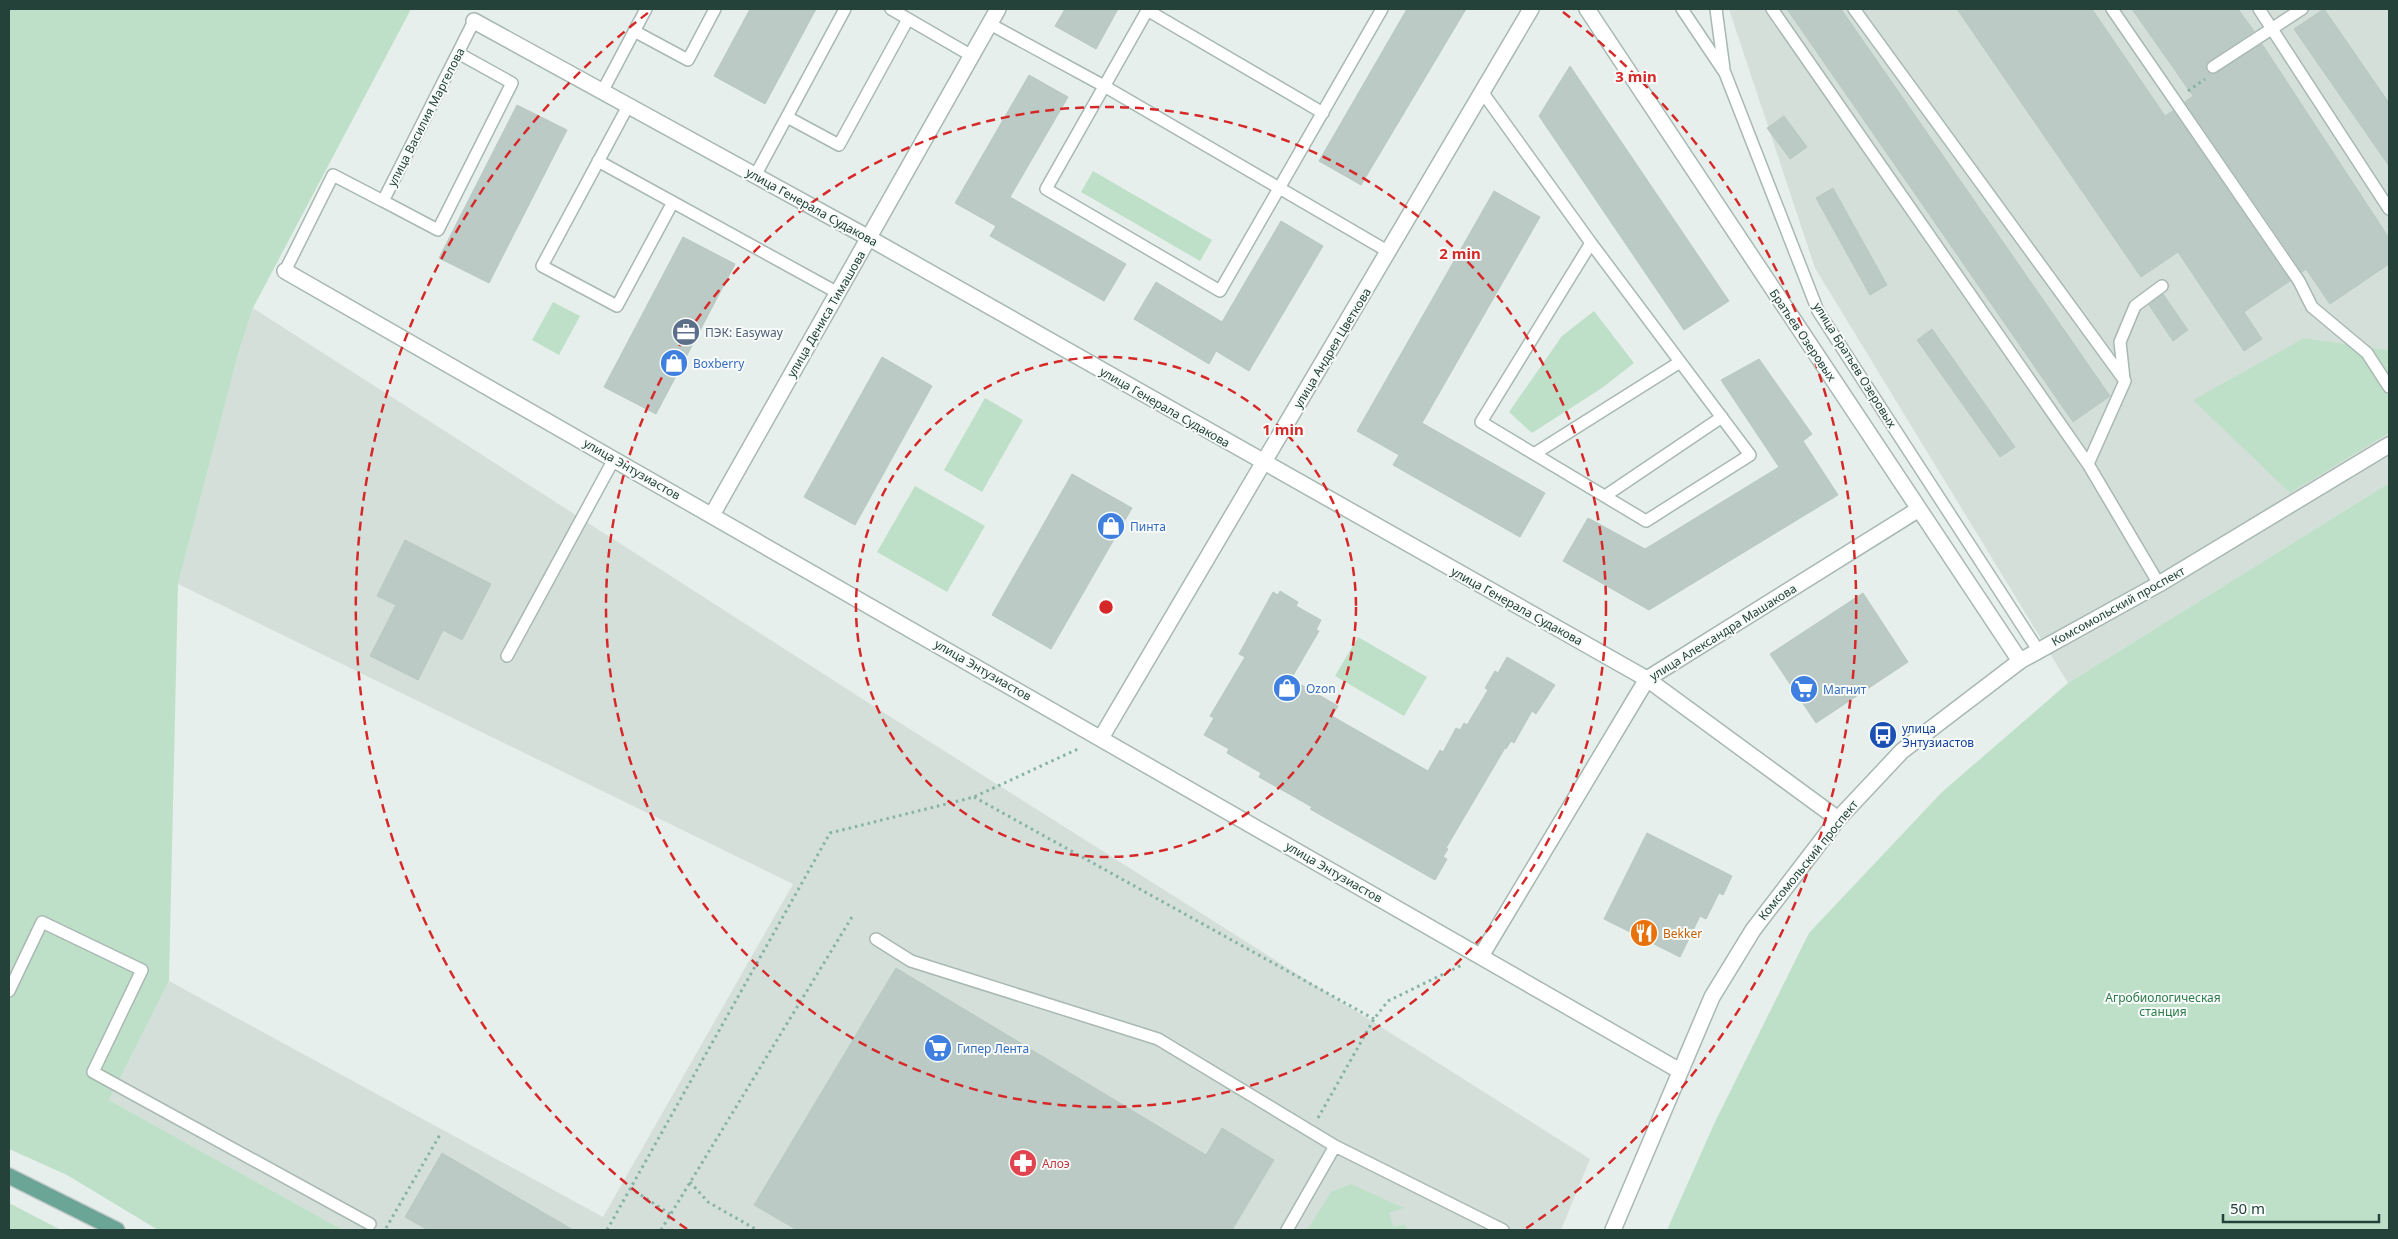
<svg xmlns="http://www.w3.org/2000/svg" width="2398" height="1239" font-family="'Noto Sans',sans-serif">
<rect width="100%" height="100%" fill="#e6efeb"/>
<path fill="#d4dfda" d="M1729,9H2389V350L2304,338L2289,493L2389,433V483L2068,683L1815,268Z
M253,308L889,716L1590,1159L1561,1230H343L109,1100L169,981L603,1217L793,884L178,584L239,351Z"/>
<path fill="#bfe0c8" d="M9,9H411L253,308L239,351L178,584L169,981L109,1100L343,1230H158L67,1175L9,1149Z
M1093,171L1212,240L1200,261L1081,192Z
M553,302L580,316L559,355L532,340Z
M1594,311L1634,363L1602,388L1532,433L1509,412L1562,336Z
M2304,338L2389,350V433L2290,493L2193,400Z
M985,398L1023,420L982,492L944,470Z
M2389,483V1230H1667L1714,1124L1809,933L1942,792L2068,683Z
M915,486L985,526L947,592L877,552Z
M1358,637L1427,677L1404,716L1335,676Z
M1351,1184L1404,1208L1389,1213L1394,1227L1405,1224L1407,1230H1307L1331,1192Z
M9,1203L61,1230H9Z"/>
<path fill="#bbcac4" stroke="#b8c9c2" d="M750,9H816L765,104L714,76Z
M1065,9H1118L1096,49L1055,26Z
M1407,9H1466L1361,185L1319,161Z
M1787,9H1841L2110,396L2073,422Z
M1957,9H2092L2165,116L2173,111L2290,281L2244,312L2262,339L2244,351L2178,252L2141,277Z
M2132,9H2238L2254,31L2209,61L2206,64V71L2210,74L2217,73L2262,44L2389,238V264L2330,304L2306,269L2302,272L2185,102L2193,96Z
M2324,9L2389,103V166L2294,29Z
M1570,66L1729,301L1684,330L1539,116Z
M1029,75L1068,97L1010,197L1126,264L1104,301L990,236L996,226L955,203Z
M517,105L567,130L489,283L439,258Z
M1784,116L1807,147L1790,159L1767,128Z
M1833,188L1887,285L1870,295L1816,198Z
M1494,191L1540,217L1422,423L1545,493L1520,537L1393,465L1399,455L1357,431Z
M1281,221L1323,246L1249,371L1216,351L1209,364L1134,319L1156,282L1222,322Z
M683,237L735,264L656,414L604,387Z
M2163,294L2188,330L2173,341L2149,305Z
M1932,329L2015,447L2000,457L1917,340Z
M882,357L932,386L855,525L804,497Z
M1759,359L1812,434L1803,441L1838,495L1649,610L1563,561L1588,518L1645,549L1779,467L1721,380Z
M1072,474L1132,508L1051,649L992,615Z
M405,540L491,584L462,640L443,630L418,680L370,656L396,605L377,596Z
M1280,591L1298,602L1296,606L1321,620L1316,630L1319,631L1291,679L1338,706L1332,716L1428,771L1440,750L1443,752L1456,728L1460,730L1464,723L1467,725L1488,690L1485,688L1495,671L1498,673L1507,657L1555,685L1536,714L1532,711L1514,743L1511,741L1506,749L1505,748L1446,848L1448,849L1443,857L1447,859L1435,880L1310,809L1312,807L1259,777L1261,773L1227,753L1229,749L1204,735L1214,718L1210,716L1245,657L1239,654L1273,592L1278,595Z
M1863,593L1908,662L1816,723L1770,654Z
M1647,833L1732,876L1723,895L1719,893L1706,919L1700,916L1680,957L1604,919Z
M896,968L1206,1155L1222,1128L1274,1160L1232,1230H797L754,1205Z
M442,1153L573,1230H428L405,1217Z"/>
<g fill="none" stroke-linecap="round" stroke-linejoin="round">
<defs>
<path id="service" d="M891,9L972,56
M1148,9L1046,189L1220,291L1382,9
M1682,9L1725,73L1818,311L2038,650
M1716,9L1724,69
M1772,9L2088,464
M1854,9L2125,381L2088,464L2159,584
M2112,9L2299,281L2312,307L2367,353L2389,387
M2259,9L2389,209
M1147,10L1323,113
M990,24L1104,86L1389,252
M634,31L688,60L715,9
M2213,67L2302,9
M602,92L646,9
M1483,93L1591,243L1481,422L1646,521L1750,455L1591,243
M628,106L542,266L617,306L673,202
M787,117L839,145L908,19
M598,161L838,293
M755,176L845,9
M383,201L438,230L512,83L458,53
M285,271L333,175L383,201L474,21
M2124,379L2120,342L2135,306L2162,286
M1534,454L1680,362
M1605,496L1722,417
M507,656L614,459
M876,939L911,961L1158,1039L1335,1146L1503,1230
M9,991L42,922L142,970L93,1072L370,1224
M1287,1230L1335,1146"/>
<path id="minor" d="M1587,9L2020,661
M474,21L869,238L1647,679L1838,819
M285,271L1680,1071
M712,515L998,9
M1101,738L1531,9
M1481,956L1647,679L1919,509"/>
<path id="tertiary" d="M1613,1230L1712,997L1753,930L1838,819L1902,751L2020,661L2159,584L2389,445"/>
<path id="primary" d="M9,1176L117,1230"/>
</defs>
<use href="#service" stroke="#a8b8b2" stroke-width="14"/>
<use href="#minor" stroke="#a8b8b2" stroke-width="18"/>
<use href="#tertiary" stroke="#a8b8b2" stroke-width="18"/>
<use href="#primary" stroke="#c2cac8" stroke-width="18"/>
<path stroke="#86b3a5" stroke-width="3" stroke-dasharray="2.5 4" stroke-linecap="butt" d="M2188,91L2205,79
M974,797L1374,1019
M1318,1118L1374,1019L1388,1001L1462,965
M690,1182L708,1202L757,1230
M630,1188L670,1214
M386,1228L441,1133
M607,1230L830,833L974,797L1080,748
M661,1230L852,917"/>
<use href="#service" stroke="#fff" stroke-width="11"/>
<use href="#minor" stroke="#fff" stroke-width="15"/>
<use href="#tertiary" stroke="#fff" stroke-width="15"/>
<use href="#primary" stroke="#6aa596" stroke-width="15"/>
</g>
<g fill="none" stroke="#d62828" stroke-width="2.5" stroke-dasharray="9 6">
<circle cx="1106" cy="607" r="250"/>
<circle cx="1106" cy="607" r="500"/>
<path d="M687 1229A750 750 0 0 1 649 12M1563 12A750 750 0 0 1 1525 1229"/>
</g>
<defs>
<symbol id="office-disc" viewBox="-11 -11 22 22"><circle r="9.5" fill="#5c6f8a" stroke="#f7fbf9"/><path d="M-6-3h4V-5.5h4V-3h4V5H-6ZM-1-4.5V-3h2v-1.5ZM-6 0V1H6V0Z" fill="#fff"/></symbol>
<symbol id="shop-disc" viewBox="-11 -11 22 22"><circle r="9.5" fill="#3f7fe0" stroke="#f7fbf9"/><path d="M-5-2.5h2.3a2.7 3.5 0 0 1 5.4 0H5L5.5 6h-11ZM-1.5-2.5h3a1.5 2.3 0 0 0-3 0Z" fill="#fff"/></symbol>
<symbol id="supermarket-disc" viewBox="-11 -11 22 22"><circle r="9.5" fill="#3f7fe0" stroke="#f7fbf9"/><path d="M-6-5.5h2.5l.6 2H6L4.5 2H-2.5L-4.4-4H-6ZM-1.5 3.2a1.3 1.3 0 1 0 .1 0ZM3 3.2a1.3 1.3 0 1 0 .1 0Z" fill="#fff"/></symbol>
<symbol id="bus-disc" viewBox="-11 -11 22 22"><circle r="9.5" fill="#1a4fb4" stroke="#f7fbf9"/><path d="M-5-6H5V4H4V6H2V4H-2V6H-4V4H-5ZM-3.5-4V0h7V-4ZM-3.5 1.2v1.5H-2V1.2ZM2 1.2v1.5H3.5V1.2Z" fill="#fff"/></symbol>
<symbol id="restaurant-disc" viewBox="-11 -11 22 22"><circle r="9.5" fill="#e8710a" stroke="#f7fbf9"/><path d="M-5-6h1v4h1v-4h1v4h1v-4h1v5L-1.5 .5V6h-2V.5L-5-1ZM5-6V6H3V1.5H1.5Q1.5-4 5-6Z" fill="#fff"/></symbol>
<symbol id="pharmacy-disc" viewBox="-11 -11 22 22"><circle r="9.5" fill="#e0444e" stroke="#f7fbf9"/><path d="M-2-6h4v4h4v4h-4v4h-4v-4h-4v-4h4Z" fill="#fff"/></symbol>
</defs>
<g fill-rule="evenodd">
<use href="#office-disc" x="670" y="316" width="32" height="32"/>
<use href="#shop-disc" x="658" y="347" width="32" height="32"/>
<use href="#shop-disc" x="1095" y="510" width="32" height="32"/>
<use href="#shop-disc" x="1271" y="672" width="32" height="32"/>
<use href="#supermarket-disc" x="1788" y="673" width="32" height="32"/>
<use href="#bus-disc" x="1867" y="719" width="32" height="32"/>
<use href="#restaurant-disc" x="1628" y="917" width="32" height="32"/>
<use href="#supermarket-disc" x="922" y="1032" width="32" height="32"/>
<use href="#pharmacy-disc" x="1007" y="1147" width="32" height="32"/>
</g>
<g text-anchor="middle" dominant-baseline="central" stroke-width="4" stroke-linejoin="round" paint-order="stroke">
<g font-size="12" fill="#24423a" stroke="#f7fbf9">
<text transform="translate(426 117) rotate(-63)">улица Василия Маргелова</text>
<text transform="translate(812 207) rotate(29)">улица Генерала Судакова</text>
<text transform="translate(826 314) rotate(-60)">улица Дениса Тимашова</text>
<text transform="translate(1803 335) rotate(56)">Братьев Озеровых</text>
<text transform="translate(1332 348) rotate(-59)">улица Андрея Цветкова</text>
<text transform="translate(1855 365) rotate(58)">улица Братьев Озеровых</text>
<text transform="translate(1165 407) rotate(30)">улица Генерала Судакова</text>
<text transform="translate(632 469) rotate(30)">улица Энтузиастов</text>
<text transform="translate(1517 606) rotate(29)">улица Генерала Судакова</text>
<text transform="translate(2118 606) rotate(-29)">Комсомольский проспект</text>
<text transform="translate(1723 632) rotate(-32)">улица Александра Машакова</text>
<text transform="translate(983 670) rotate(30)">улица Энтузиастов</text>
<text transform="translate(1808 860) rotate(-51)">Комсомольский проспект</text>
<text transform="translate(1334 872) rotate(30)">улица Энтузиастов</text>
</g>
<g font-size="12" fill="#4e5e75" stroke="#f7fbf9" text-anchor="start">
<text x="705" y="332">ПЭК: Easyway</text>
</g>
<g font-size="12" fill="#366cbe" stroke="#f7fbf9" text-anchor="start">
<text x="693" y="363">Boxberry</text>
<text x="1130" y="526">Пинта</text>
<text x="1306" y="688">Ozon</text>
<text x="1823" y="689">Магнит</text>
<text x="957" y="1048">Гипер Лента</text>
</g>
<g font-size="12" fill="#164399" stroke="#f7fbf9" text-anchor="start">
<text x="1902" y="728">улица<tspan x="1902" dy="14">Энтузиастов</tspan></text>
</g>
<g font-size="12" fill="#c56008" stroke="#f7fbf9" text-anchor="start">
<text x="1663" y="933">Bekker</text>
</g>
<g font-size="12" fill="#2d7a4b" stroke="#f7fbf9">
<text x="2163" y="997">Агробиологическая<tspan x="2163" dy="14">станция</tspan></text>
</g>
<g font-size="12" fill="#be3a42" stroke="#f7fbf9" text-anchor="start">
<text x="1042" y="1163">Алоэ</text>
</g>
</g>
<circle cx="1106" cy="607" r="8" fill="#d62828" stroke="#f7fbf9" stroke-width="2.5"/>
<g font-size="15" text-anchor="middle" font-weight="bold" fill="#d62828" stroke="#f7fbf9" stroke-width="4" stroke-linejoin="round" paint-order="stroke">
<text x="1636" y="82">3 min</text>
<text x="1460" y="259">2 min</text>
<text x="1283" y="435">1 min</text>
</g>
<rect width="2398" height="1239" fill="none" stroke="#24423a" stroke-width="20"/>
<path d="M2223 1214v8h156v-8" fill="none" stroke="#24423a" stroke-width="2.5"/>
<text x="2230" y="1214" font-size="15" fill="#24423a" stroke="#f7fbf9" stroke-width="4" paint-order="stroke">50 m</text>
</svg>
